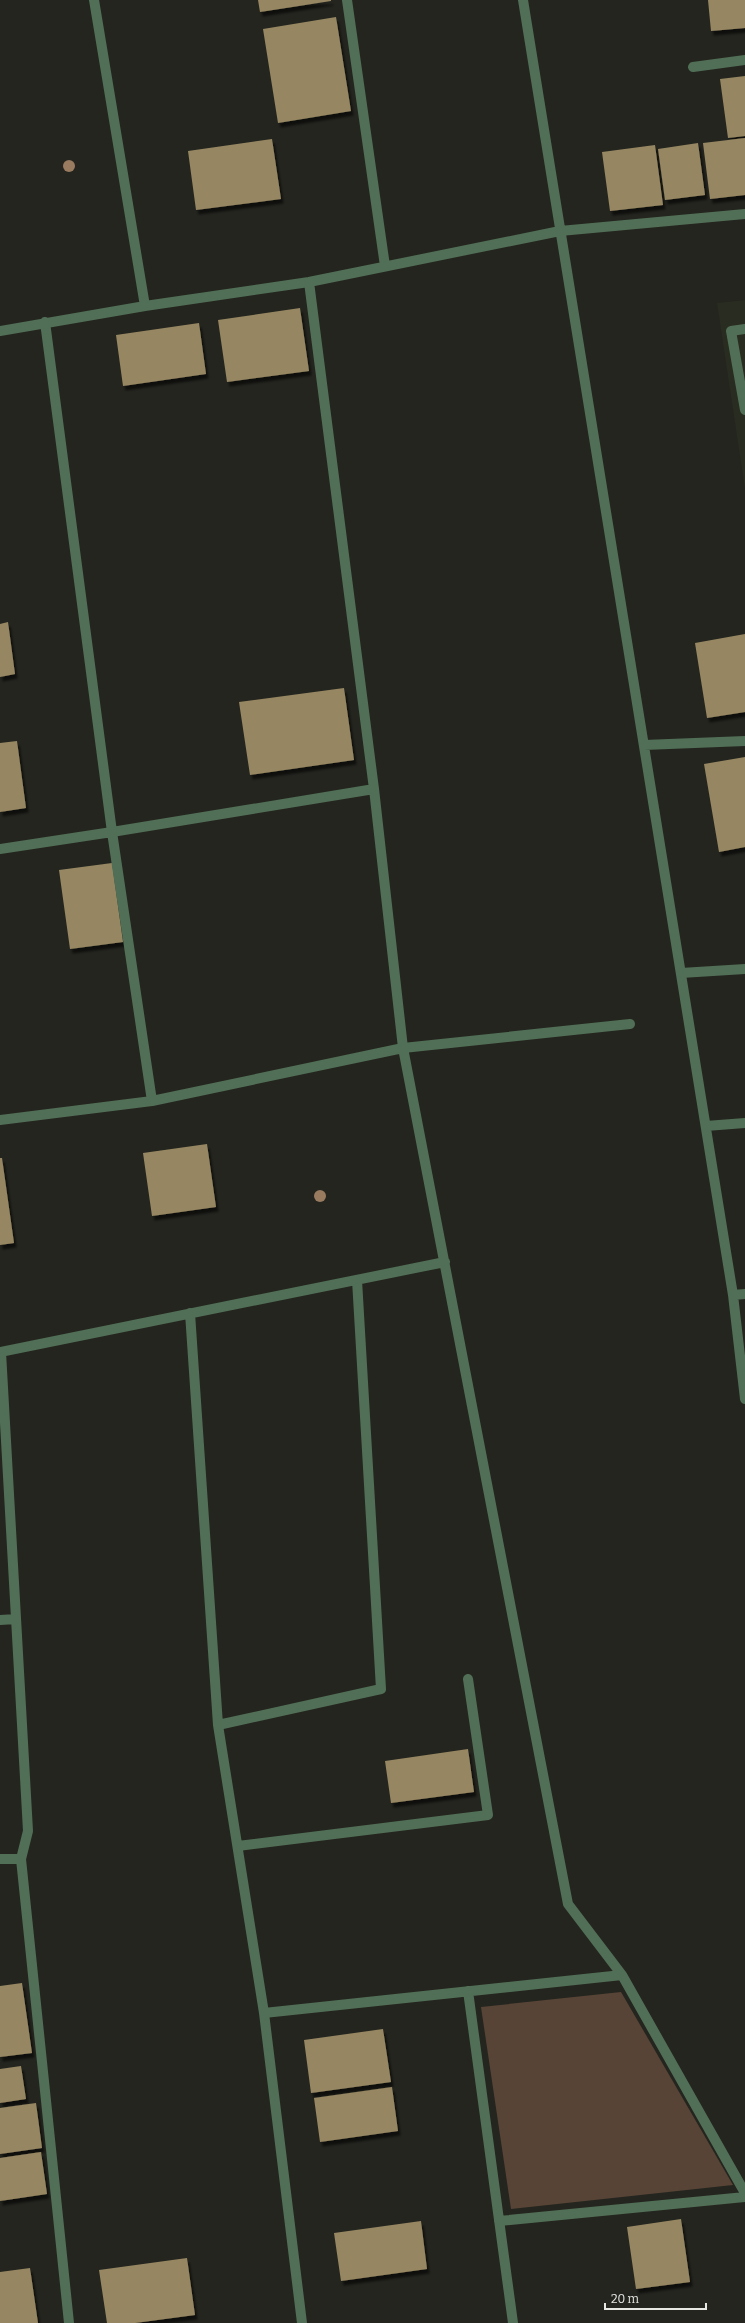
<svg xmlns="http://www.w3.org/2000/svg" width="745" height="2323" font-family="Bitter,serif">
<defs>
<filter id="shadow"><feDropShadow dx="2.5" dy="4.5" stdDeviation="1" flood-color="#0009"/></filter>
</defs>
<rect width="100%" height="100%" fill="#24251f"/>
<path fill="#292c20" d="M745,300V489L717,303Z"/>
<path fill="#574436" d="M621,1992L733,2185L511,2209L481,2007Z"/>
<path fill="#968762" filter="url(#shadow)" d="M258,0H331V1L260,12Z
M708,0H745V28L711,31Z
M336,17L351,111L278,123L263,29Z
M745,76V136L728,138L720,79Z
M745,138V195L710,199L703,143Z
M272,139L281,199L196,210L188,151Z
M698,143L705,195L665,200L658,149Z
M655,145L663,205L610,211L602,152Z
M300,308L309,371L227,382L218,320Z
M199,323L206,374L123,386L116,335Z
M8,622L15,674L0,677V624Z
M745,634V712L707,718L695,643Z
M344,688L354,760L250,775L239,702Z
M17,741L26,808L0,812V743Z
M745,757V847L719,852L704,764Z
M112,863L123,942L70,949L59,870Z
M207,1144L216,1207L152,1216L143,1153Z
M0,1158H2L14,1243L0,1245Z
M468,1749L474,1792L391,1803L385,1761Z
M22,1983L32,2053L0,2057V1986Z
M383,2029L391,2082L311,2093L304,2040Z
M21,2066L26,2099L0,2103V2069Z
M392,2087L398,2131L320,2142L314,2098Z
M36,2103L42,2148L0,2154V2108Z
M41,2152L47,2194L0,2201V2158Z
M681,2219L690,2282L636,2289L627,2227Z
M421,2221L427,2269L341,2281L334,2233Z
M187,2258L195,2315L135,2323H107L99,2270Z
M30,2268L38,2323H0V2272Z"/>
<g fill="none" stroke-linecap="round" stroke-linejoin="round">
<path stroke="#516f56" stroke-width="10" d="M745,329L731,331L745,410"/>
<path stroke="#516f56" stroke-width="10" d="M94,0L145,306
M347,0L385,266
M523,0L733,1295L745,1399
M693,67L745,60
M309,282L374,789L403,1048L568,1904L622,1975
M45,322L112,832L152,1101
M0,331L145,306L309,282L560,231L745,214
M644,745L745,741
M0,849L112,832L374,789
M681,973L745,969
M0,1120L152,1101L403,1048L630,1024
M706,1126L745,1123
M733,1295L745,1294
M190,1313L218,1725L264,2013L302,2323
M0,1352L445,1262
M1,1352L28,1831L21,1859
M0,1620L16,1619
M218,1725L381,1689L357,1280
M238,1846L488,1815L468,1679
M0,1859H21L69,2323
M468,1991L513,2323
M264,2013L622,1975L745,2193
M499,2221L745,2197"/>
</g>
<g fill="#997b60">
<circle cx="69" cy="166" r="6"/>
<circle cx="320" cy="1196" r="6"/>
</g>
<path d="M605 2303v6h101v-6" fill="none" stroke="#e7e8e4" stroke-width="2"/>
<text x="611" y="2303" font-size="12" fill="#e7e8e4" stroke="#24251f" stroke-width="3" paint-order="stroke">20 m</text>
</svg>
